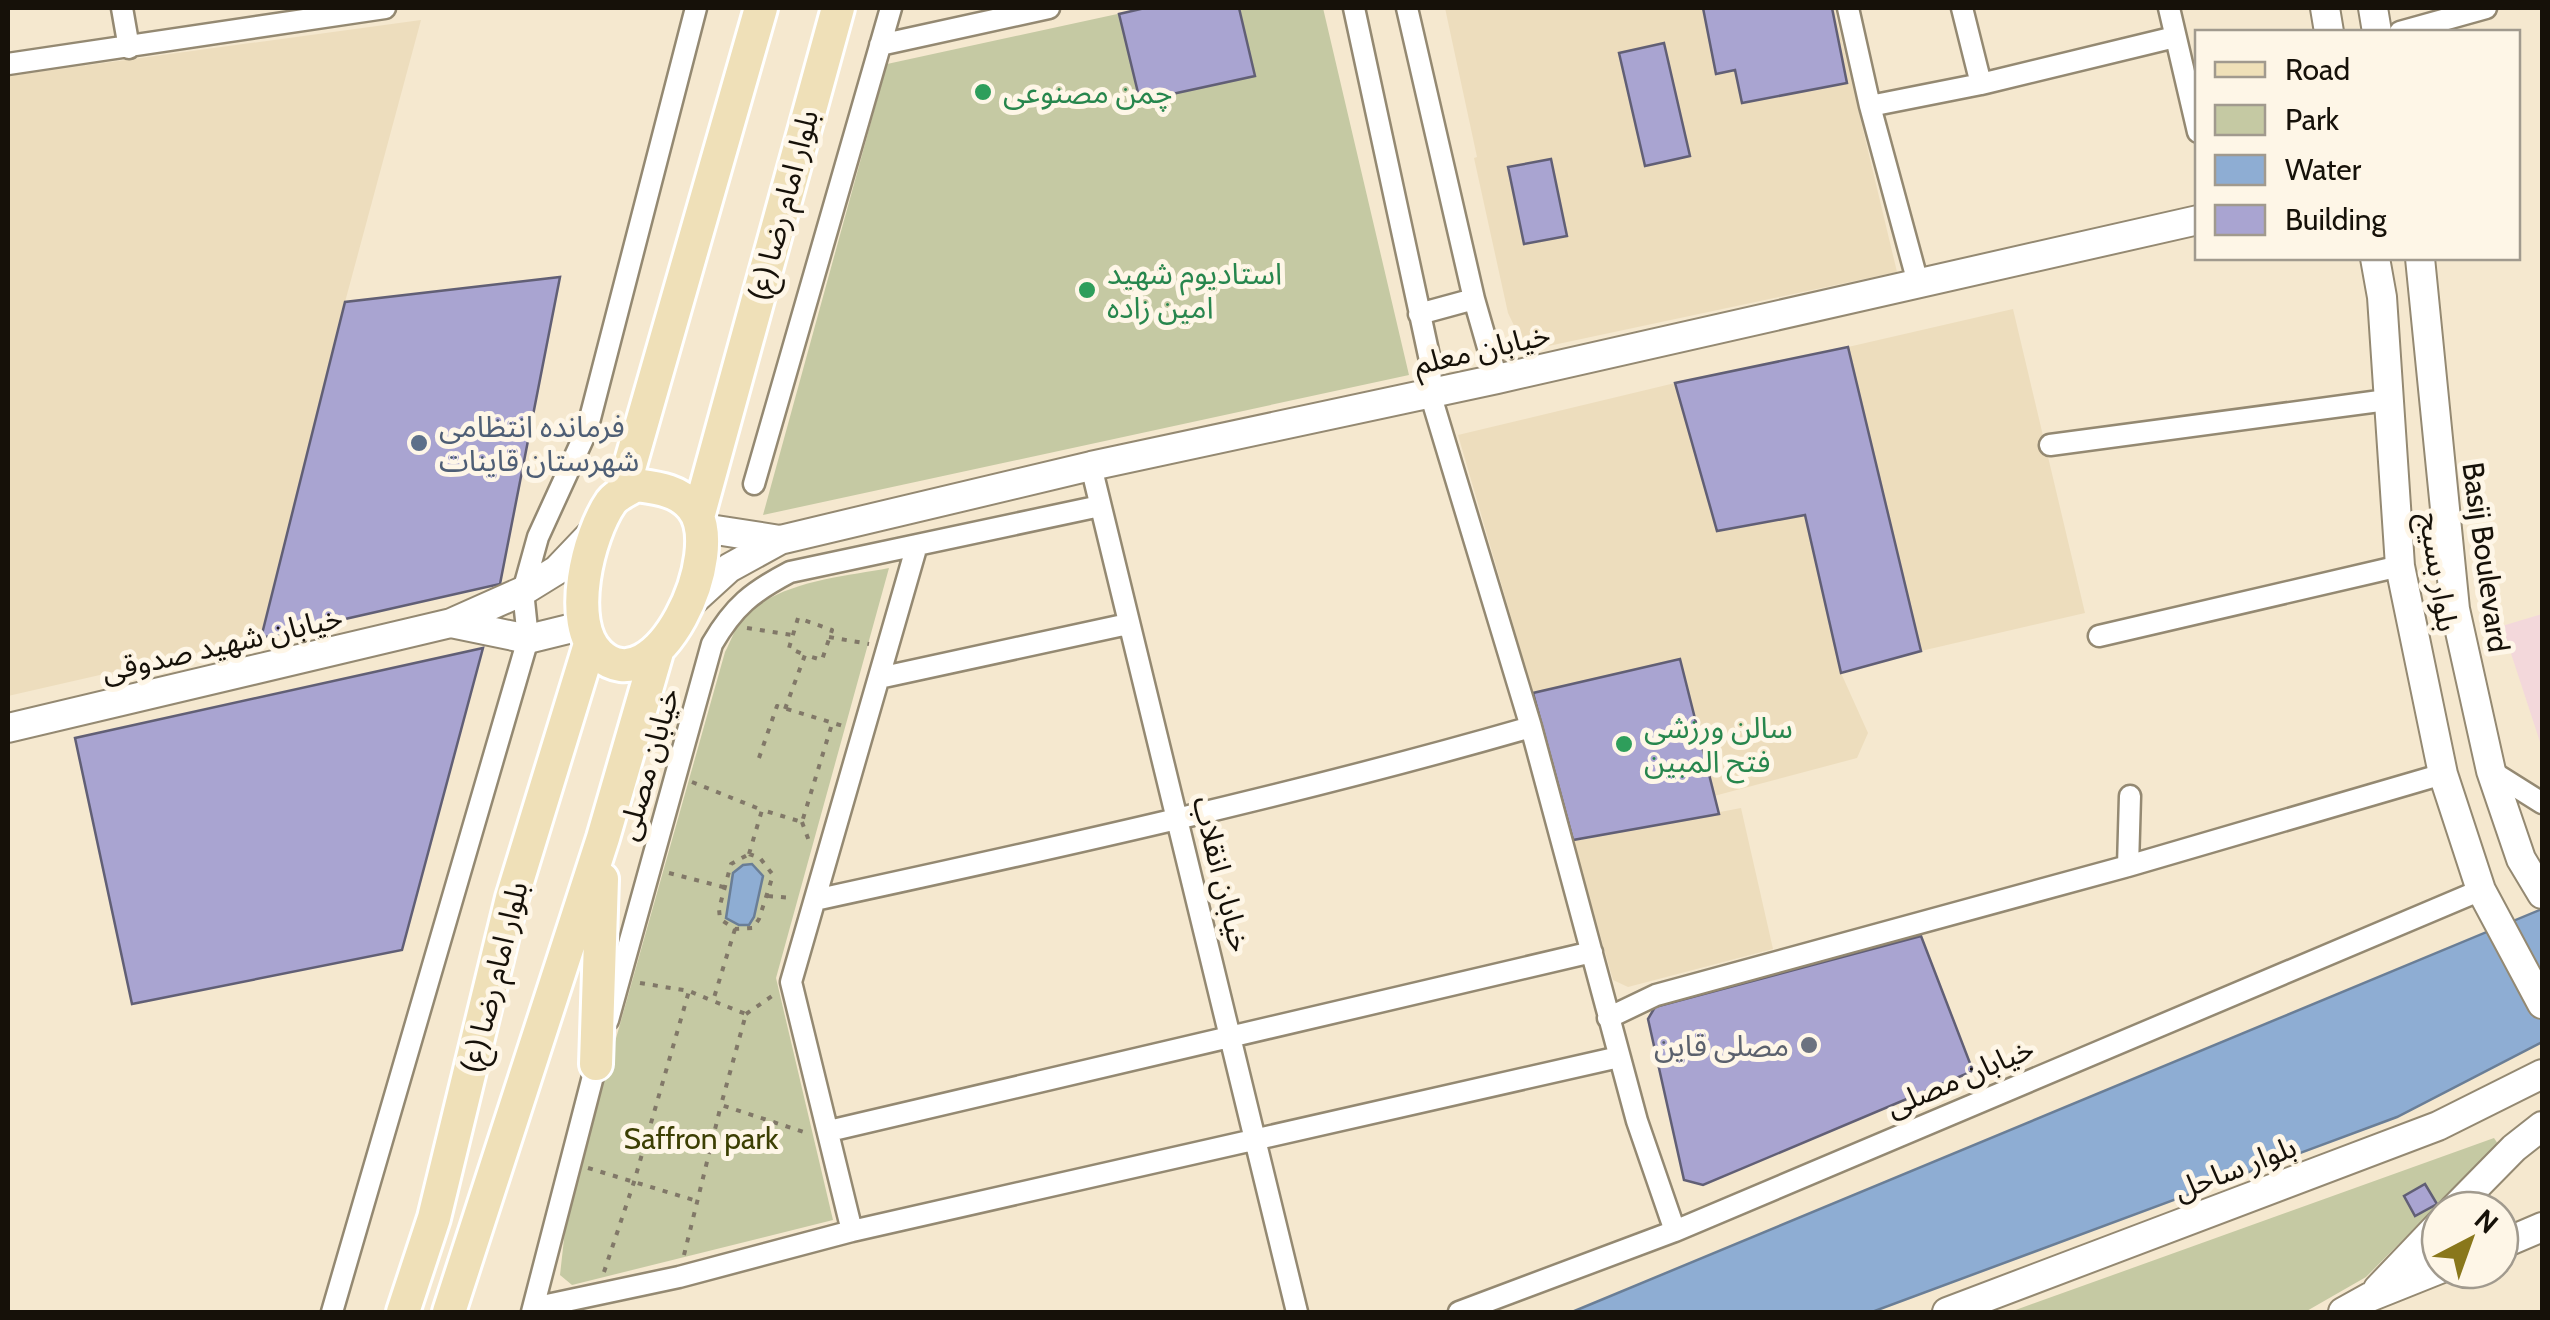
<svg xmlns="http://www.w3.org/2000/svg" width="2550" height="1320" font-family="Cabin,'Noto Sans Arabic',sans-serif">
<rect width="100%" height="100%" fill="#f5e8cf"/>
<path fill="#f3d8db" d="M2542,614V748L2502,626Z"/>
<path fill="#edddbd" d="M1445,8H1834L1897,272L1539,348L1521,340L1508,313L1474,158L1477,157Z
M421,20L345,302L261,638L8,696V76Z
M2013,309L2085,613L1921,651L1848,347Z
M1675,383L1717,531L1805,515L1841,673L1868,733L1857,758L1714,796L1680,659L1533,693L1458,435Z
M1741,808L1773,949L1628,987L1613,980L1573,840Z"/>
<path fill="#c5c9a3" d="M1145,8H1323L1409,375L763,515L887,64Z
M889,568L776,978L833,1220L572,1285L560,1275L567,1212L725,652C731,641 736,625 744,617C780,581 842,577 889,568Z
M2494,1138L2498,1144L2366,1277L2305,1312H2010Z"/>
<path fill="#8eadd3" stroke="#6a7e96" stroke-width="2.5" d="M752,864L763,876L754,917L749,925H739L726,918L733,873L743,865Z
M2542,909V1042L2397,1117L1872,1312H1572Z"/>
<path fill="#a9a4d1" stroke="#615f75" stroke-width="2.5" d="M1145,8H1239L1255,76L1140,101L1119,14Z
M1703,8H1832L1847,83L1742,103L1735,70L1716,74Z
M1664,43L1690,156L1645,166L1619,53Z
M1551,159L1567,236L1524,244L1508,167Z
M560,277L500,584L261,638L345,302Z
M1848,347L1921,651L1841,673L1805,515L1717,531L1675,383Z
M483,648L402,950L132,1004L75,738Z
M1680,659L1719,814L1573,840L1533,693Z
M1921,936L1973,1071L1703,1185L1684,1180L1648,1019L1655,1007Z
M2425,1184L2437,1204L2415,1216L2404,1196Z"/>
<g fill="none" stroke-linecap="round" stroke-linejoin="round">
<defs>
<path id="street" d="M122,8L129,48
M1354,8L1431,365L1430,393L1531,727L1637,1121L1675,1231
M1407,8L1474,299L1497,379
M1848,8L1870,106L1918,283
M1962,8L1981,84
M2169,8L2198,132
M2400,32L2486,8
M880,45L1049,8
M8,64L385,8
M1870,106L1981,84L2175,37
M1419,314L1474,299
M2050,445L2387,400
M1091,466L1297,1312
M754,484L891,8
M2099,636L2400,566
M879,678L1128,624
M2491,771L2542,803
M2128,866L2130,796
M815,900C1055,848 1295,795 1531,727
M1608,1018L1656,995L2128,866L2443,774
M608,1020L712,644C734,606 752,592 790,572L1100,506
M829,1131L1592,952
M852,1231L791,982L917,545
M533,1308L679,1277L852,1231L1619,1057
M332,1312L528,639L523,591L538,537L587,430L696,8
M532,1312L599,1053
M1459,1312L1675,1231L2481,890"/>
<path id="secondary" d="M2325,8L2329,32
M2373,8L2377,32
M2375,258L2382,297L2400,566L2443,774L2481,890L2542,1004
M2420,258L2455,609L2491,771L2521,859L2542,894
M703,528L780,540
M684,609L729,568L780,540L1091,466L1497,379L2198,220
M585,625L528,639L451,623L523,591L557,570L597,528
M8,728L451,623
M2453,1210L2514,1148L2542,1126
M2500,1245L2542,1227
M2378,1289L2440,1224
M1947,1312L2438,1126L2542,1074
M2343,1312L2370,1297L2440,1269"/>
<path id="primary" d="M636,485C657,488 678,490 692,507C729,551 656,708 599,654C566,623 588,535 611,502C617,494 628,490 636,485Z
M622,493L761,8
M698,517L838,8
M596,1064L602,879
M403,1312L434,1218L512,898L590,644
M449,1312L603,838L657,652"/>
</defs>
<use href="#street" stroke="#948972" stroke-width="25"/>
<use href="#secondary" stroke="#948972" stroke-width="32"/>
<use href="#primary" stroke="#fff" stroke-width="38"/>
<path stroke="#817868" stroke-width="4" stroke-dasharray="5 8" stroke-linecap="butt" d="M747,628L792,635
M829,637L869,644
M785,709L805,655L822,660L832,630L798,618L789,648L805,655
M759,758L777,706L843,726
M692,782L762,810
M802,822L809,841
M749,854L760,858L773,875L759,919L753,928L735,929L720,919L719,909L731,864Z
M749,854L762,810L802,822L832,724
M669,873L723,887
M768,896L793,898
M735,929L713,1001L746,1014L721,1105L807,1133
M640,983L689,991L713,1001
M746,1014L775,994
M588,1168L697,1201
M684,1255L721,1105
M604,1272L634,1182L689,991"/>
<use href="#street" stroke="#fff" stroke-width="20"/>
<use href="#secondary" stroke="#fff" stroke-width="28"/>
<use href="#primary" stroke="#efe0b8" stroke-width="32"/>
</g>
<g fill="#2e9e5b" stroke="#fef6e7" stroke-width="4">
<circle cx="983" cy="92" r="10"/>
<circle cx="1087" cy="290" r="10"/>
<circle cx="1624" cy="744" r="10"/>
</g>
<circle fill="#5c6f8a" stroke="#fef6e7" stroke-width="4" cx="419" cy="443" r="10"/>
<circle fill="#6b7280" stroke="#fef6e7" stroke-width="4" cx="1809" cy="1045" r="10"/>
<g text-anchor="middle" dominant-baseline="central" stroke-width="10" stroke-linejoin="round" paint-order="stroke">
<g font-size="30" fill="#27864d" stroke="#fef6e7" text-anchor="start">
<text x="1003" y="92">چمن مصنوعی</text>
<text x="1107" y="273">استادیوم شهید<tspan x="1107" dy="34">امین زاده</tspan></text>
<text x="1644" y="727">سالن ورزشی<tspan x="1644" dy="34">فتح المبین</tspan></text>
</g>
<g font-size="30" fill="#161109" stroke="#fef6e7">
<text transform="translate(783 205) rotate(-75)">بلوار امام رضا (ع)</text>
<text transform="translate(1482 349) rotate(-13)">خیابان معلم</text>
<text transform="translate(2486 557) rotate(82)">Basij Boulevard</text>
<text transform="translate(2439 572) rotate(81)">بلوار بسیج</text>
<text transform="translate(222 644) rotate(-13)">خیابان شهید صدوقی</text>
<text transform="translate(648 764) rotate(-74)">خیابان مصلی</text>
<text transform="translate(1222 874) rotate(76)">خیابان انقلاب</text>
<text transform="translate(494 977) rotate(-76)">بلوار امام رضا (ع)</text>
<text transform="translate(1960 1077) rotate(-23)">خیابان مصلی</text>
<text transform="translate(2235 1168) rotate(-21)">بلوار ساحل</text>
</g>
<g font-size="30" fill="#4e5e75" stroke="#fef6e7" text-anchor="start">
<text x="439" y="426">فرمانده انتظامی<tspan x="439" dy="34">شهرستان قاینات</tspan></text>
</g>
<g font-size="30" fill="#5b616d" stroke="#fef6e7" text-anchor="end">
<text x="1789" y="1045">مصلی قاین</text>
</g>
<g font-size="30" fill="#3c3f03" stroke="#fef6e7">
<text x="701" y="1138">Saffron park</text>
</g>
</g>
<rect width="2550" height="1320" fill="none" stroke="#161109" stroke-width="20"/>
<rect x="2195" y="30" width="325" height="230" fill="#fef6e7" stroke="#a19a8e" stroke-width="2.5"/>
<rect x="2215" y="62" width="50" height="15" fill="#efe0b8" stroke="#a19a8e" stroke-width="2.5"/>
<text x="2285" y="80" font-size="30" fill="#161109">Road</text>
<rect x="2215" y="105" width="50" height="30" fill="#c5c9a3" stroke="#a19a8e" stroke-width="2.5"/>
<text x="2285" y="130" font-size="30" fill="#161109">Park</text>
<rect x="2215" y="155" width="50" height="30" fill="#8eadd3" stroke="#a19a8e" stroke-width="2.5"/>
<text x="2285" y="180" font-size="30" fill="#161109">Water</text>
<rect x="2215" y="205" width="50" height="30" fill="#a9a4d1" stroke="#a19a8e" stroke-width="2.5"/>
<text x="2285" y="230" font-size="30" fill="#161109">Building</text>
<g transform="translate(2470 1240) rotate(41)"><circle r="48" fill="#fef6e7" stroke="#a19a8e" stroke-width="2.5"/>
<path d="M0-8L18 38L0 25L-18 38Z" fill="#89771b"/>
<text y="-15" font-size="28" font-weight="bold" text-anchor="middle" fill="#161109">N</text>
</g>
</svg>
